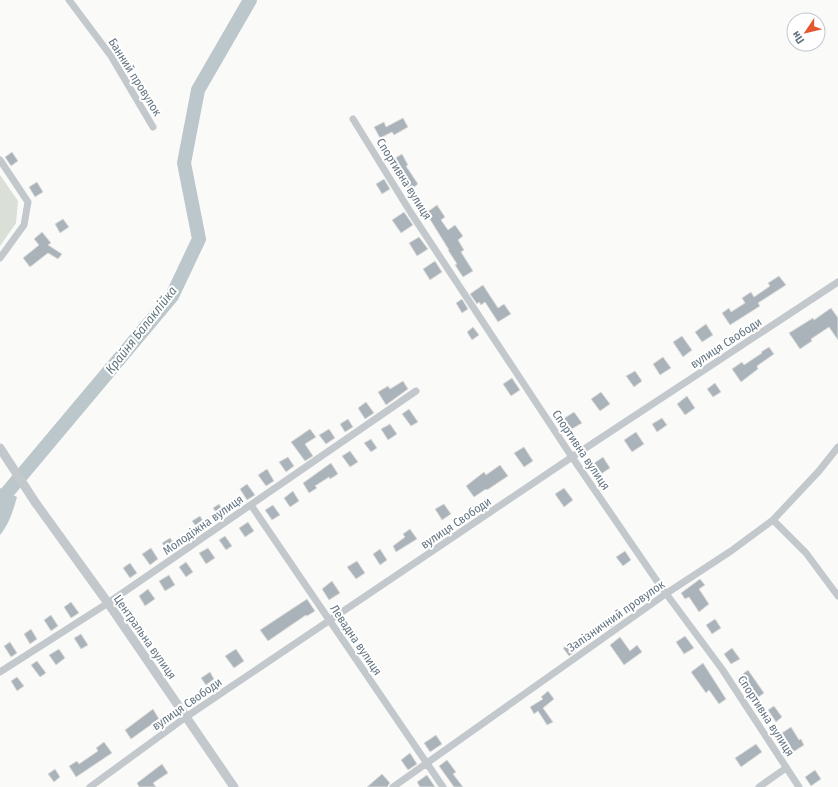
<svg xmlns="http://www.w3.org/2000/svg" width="838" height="787" font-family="'Fira Sans Condensed',sans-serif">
<rect width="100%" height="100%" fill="#fafaf8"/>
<path fill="#dadfd7" d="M0,175L18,201L16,223L0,246Z"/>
<path fill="#bbc7cb" d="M0,488L17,497C13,511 9,524 0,535Z"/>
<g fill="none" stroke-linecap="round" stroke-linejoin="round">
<path stroke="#bbc7cb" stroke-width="14" d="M0,501L172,296L199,239L184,163L198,90L250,0"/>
</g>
<path fill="#aab3b9" stroke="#dcdcda" d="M403,118L408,127L394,135L392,132L380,138L374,127L384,122L386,127Z
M12,152L18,161L11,166L5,157Z
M402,154L408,165L406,166L418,184L409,191L392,160Z
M384,179L390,189L382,194L376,184Z
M37,182L43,192L35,197L29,187Z
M437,205L445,217L441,220L448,230L455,225L463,236L458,240L464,250L461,252L473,271L463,277L455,265L457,264L448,250H449L426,213Z
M404,212L413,225L401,233L392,220Z
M63,219L69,227L60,233L55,224Z
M42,232L51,243L48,245L62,254L58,259L48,253L30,267L23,258L39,245L34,239Z
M419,237L428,249L417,256L409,243Z
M435,261L442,272L430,280L423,269Z
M779,276L786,285L758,303L760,306L730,325L722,313L729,308L731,312L745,303L742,298L751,292L754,297L770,286L768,283Z
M483,285L498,308L504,304L511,314L498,322L485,302L481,305L479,302L477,304L470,294Z
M462,299L468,309L462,313L456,303Z
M831,308L838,318V340L829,327L811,339L812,341L800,349L789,333L813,318L814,320Z
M706,324L713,335L702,342L695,332Z
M473,327L479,335L472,340L467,332Z
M682,336L692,350L683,357L673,342Z
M769,347L774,354L757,366L758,369L741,382L732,369L742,362L744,365L762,353L761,352Z
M663,357L671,368L660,375L653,364Z
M635,371L642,381L634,387L626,376Z
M512,378L520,390L511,396L503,384Z
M403,381L408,389L386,405L378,392L388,386L390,389Z
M715,383L721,392L713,397L707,389Z
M601,392L610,404L600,411L591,399Z
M687,396L695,408L685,415L677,404Z
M366,402L374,413L365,419L358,408Z
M409,409L418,422L411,426L402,414Z
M574,412L582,423L570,430L563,419Z
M662,418L667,425L657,432L652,424Z
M348,419L353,427L345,432L340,424Z
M390,424L397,434L388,440L381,429Z
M310,429L316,437L305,444L313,456L305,461L291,442Z
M329,429L335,438L326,444L319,435Z
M636,432L644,444L632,452L624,440Z
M371,439L377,448L371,452L364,443Z
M524,447L533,461L524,467L514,453Z
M350,451L358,462L350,467L342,456Z
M288,457L294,466L286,472L279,462Z
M603,457L610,468L601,474L593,464Z
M331,463L338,474L330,479L329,477L315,486L317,488L309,493L303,483Z
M500,465L508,476L487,490L486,489L474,497L466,486L484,472L486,475Z
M267,469L274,481L266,486L258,475Z
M247,484L255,495L247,500L240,489Z
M564,488L573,500L564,507L555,494Z
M293,491L299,501L290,507L284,498Z
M219,504L225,514L220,518L213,508Z
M444,504L451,514L442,520L435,509Z
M273,505L280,515L272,520L265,510Z
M200,516L206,526L199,530L192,521Z
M248,522L254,531L245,537L239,528Z
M410,529L417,539L396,552L393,546L405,537L403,534Z
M225,536L232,546L226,550L219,540Z
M170,538L177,547L169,553L162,543Z
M151,548L158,559L150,565L142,554Z
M208,548L215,558L206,564L199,553Z
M380,549L387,560L380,565L373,554Z
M625,551L631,560L623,566L616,557Z
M357,561L365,573L356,579L347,567Z
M186,562L193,572L186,577L179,567Z
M130,563L137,573L130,578L123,568Z
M169,575L175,585L165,591L159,581Z
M700,579L705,585L699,589L709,604L699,612L689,597L685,599L681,593Z
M332,581L340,593L329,600L322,589Z
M148,589L155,599L145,606L139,596Z
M307,599L315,611L307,616L306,615L268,641L260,630Z
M71,602L79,613L71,618L64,607Z
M51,615L58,626L51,631L44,620Z
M614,615L618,621L610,628L605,621Z
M715,619L721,628L712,634L706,625Z
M31,629L37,639L30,644L24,634Z
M81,634L88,645L81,649L74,638Z
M685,636L694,648L684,654L676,642Z
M620,637L630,651L637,645L642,652L624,665L610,645Z
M10,642L17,653L11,657L4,646Z
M570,644L576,651L569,656L563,648Z
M732,648L740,659L731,664L724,654Z
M59,649L65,658L56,665L49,655Z
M236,649L244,661L234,668L225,656Z
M37,661L46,673L40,677L31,665Z
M703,663L726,699L719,704L709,690L706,693L691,672Z
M748,670L764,693L756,699L739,677Z
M210,672L214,679L206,685L201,678Z
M17,677L24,686L17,691L11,681Z
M548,691L554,699L543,708L553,722L547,725L538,711L534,714L530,707L543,699L541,697Z
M774,706L782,717L776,722L768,710Z
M153,709L159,719L131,739L125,730Z
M791,727L799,740L801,739L804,745L790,754L786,749L790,746L782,733Z
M436,735L442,744L430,752L424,743Z
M104,742L112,753L76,777L69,766L77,761L79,764L98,751L96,748Z
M756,744L762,752L741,767L735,758Z
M410,753L417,764L408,770L401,760Z
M447,760L456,772L453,774L463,787H454L439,766Z
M162,764L168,773L153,783L156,787H139L137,783Z
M55,769L60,777L54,782L48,774Z
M815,770L821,779L811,786L805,777Z
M382,774L390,783L387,787H367Z
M427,775L435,787H420L417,782Z"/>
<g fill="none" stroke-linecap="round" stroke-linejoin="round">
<path stroke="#c3c8cc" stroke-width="7" d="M69,0L111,56L153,127
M353,119L411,213L572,457L659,584L722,669L799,787
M0,160L28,202L24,225L0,258
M251,505L443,787
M773,520L806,553L838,596
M0,672L108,603L416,391
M90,787L186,717L572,457L838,282
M393,787L667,593L731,551L773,520L819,471L838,447
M759,787L786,768"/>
<path stroke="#c3c8cc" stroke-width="9" d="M0,448L35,502L108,603L234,787"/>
</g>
<g text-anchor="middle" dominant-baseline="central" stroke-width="4" stroke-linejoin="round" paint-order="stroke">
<g font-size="12" fill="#657683" stroke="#fff">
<text transform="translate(135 77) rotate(58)">Банний провулок</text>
<text transform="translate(404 179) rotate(58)">Спортивна вулиця</text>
<text transform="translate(726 343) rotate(-33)">вулиця Свободи</text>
<text transform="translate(581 450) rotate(56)">Спортивна вулиця</text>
<text transform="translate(456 523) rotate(-34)">вулиця Свободи</text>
<text transform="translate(203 525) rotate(-35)">Молодіжна вулиця</text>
<text transform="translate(616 616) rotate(-35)">Залізничний провулок</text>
<text transform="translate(145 637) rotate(55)">Центральна вулиця</text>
<text transform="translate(356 640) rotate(56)">Левадна вулиця</text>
<text transform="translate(187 704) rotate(-35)">вулиця Свободи</text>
<text transform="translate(766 716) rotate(57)">Спортивна вулиця</text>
</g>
<g font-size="13" font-style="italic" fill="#60757c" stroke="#fff">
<text transform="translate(141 330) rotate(-52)">Крайня Балаклійка</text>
</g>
</g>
<g transform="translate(806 32) rotate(235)"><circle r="19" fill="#ffffff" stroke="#c1c8cd"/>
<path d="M0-3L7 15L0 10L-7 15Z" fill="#e4572e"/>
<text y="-6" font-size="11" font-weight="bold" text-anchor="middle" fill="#657683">Пн</text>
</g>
</svg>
